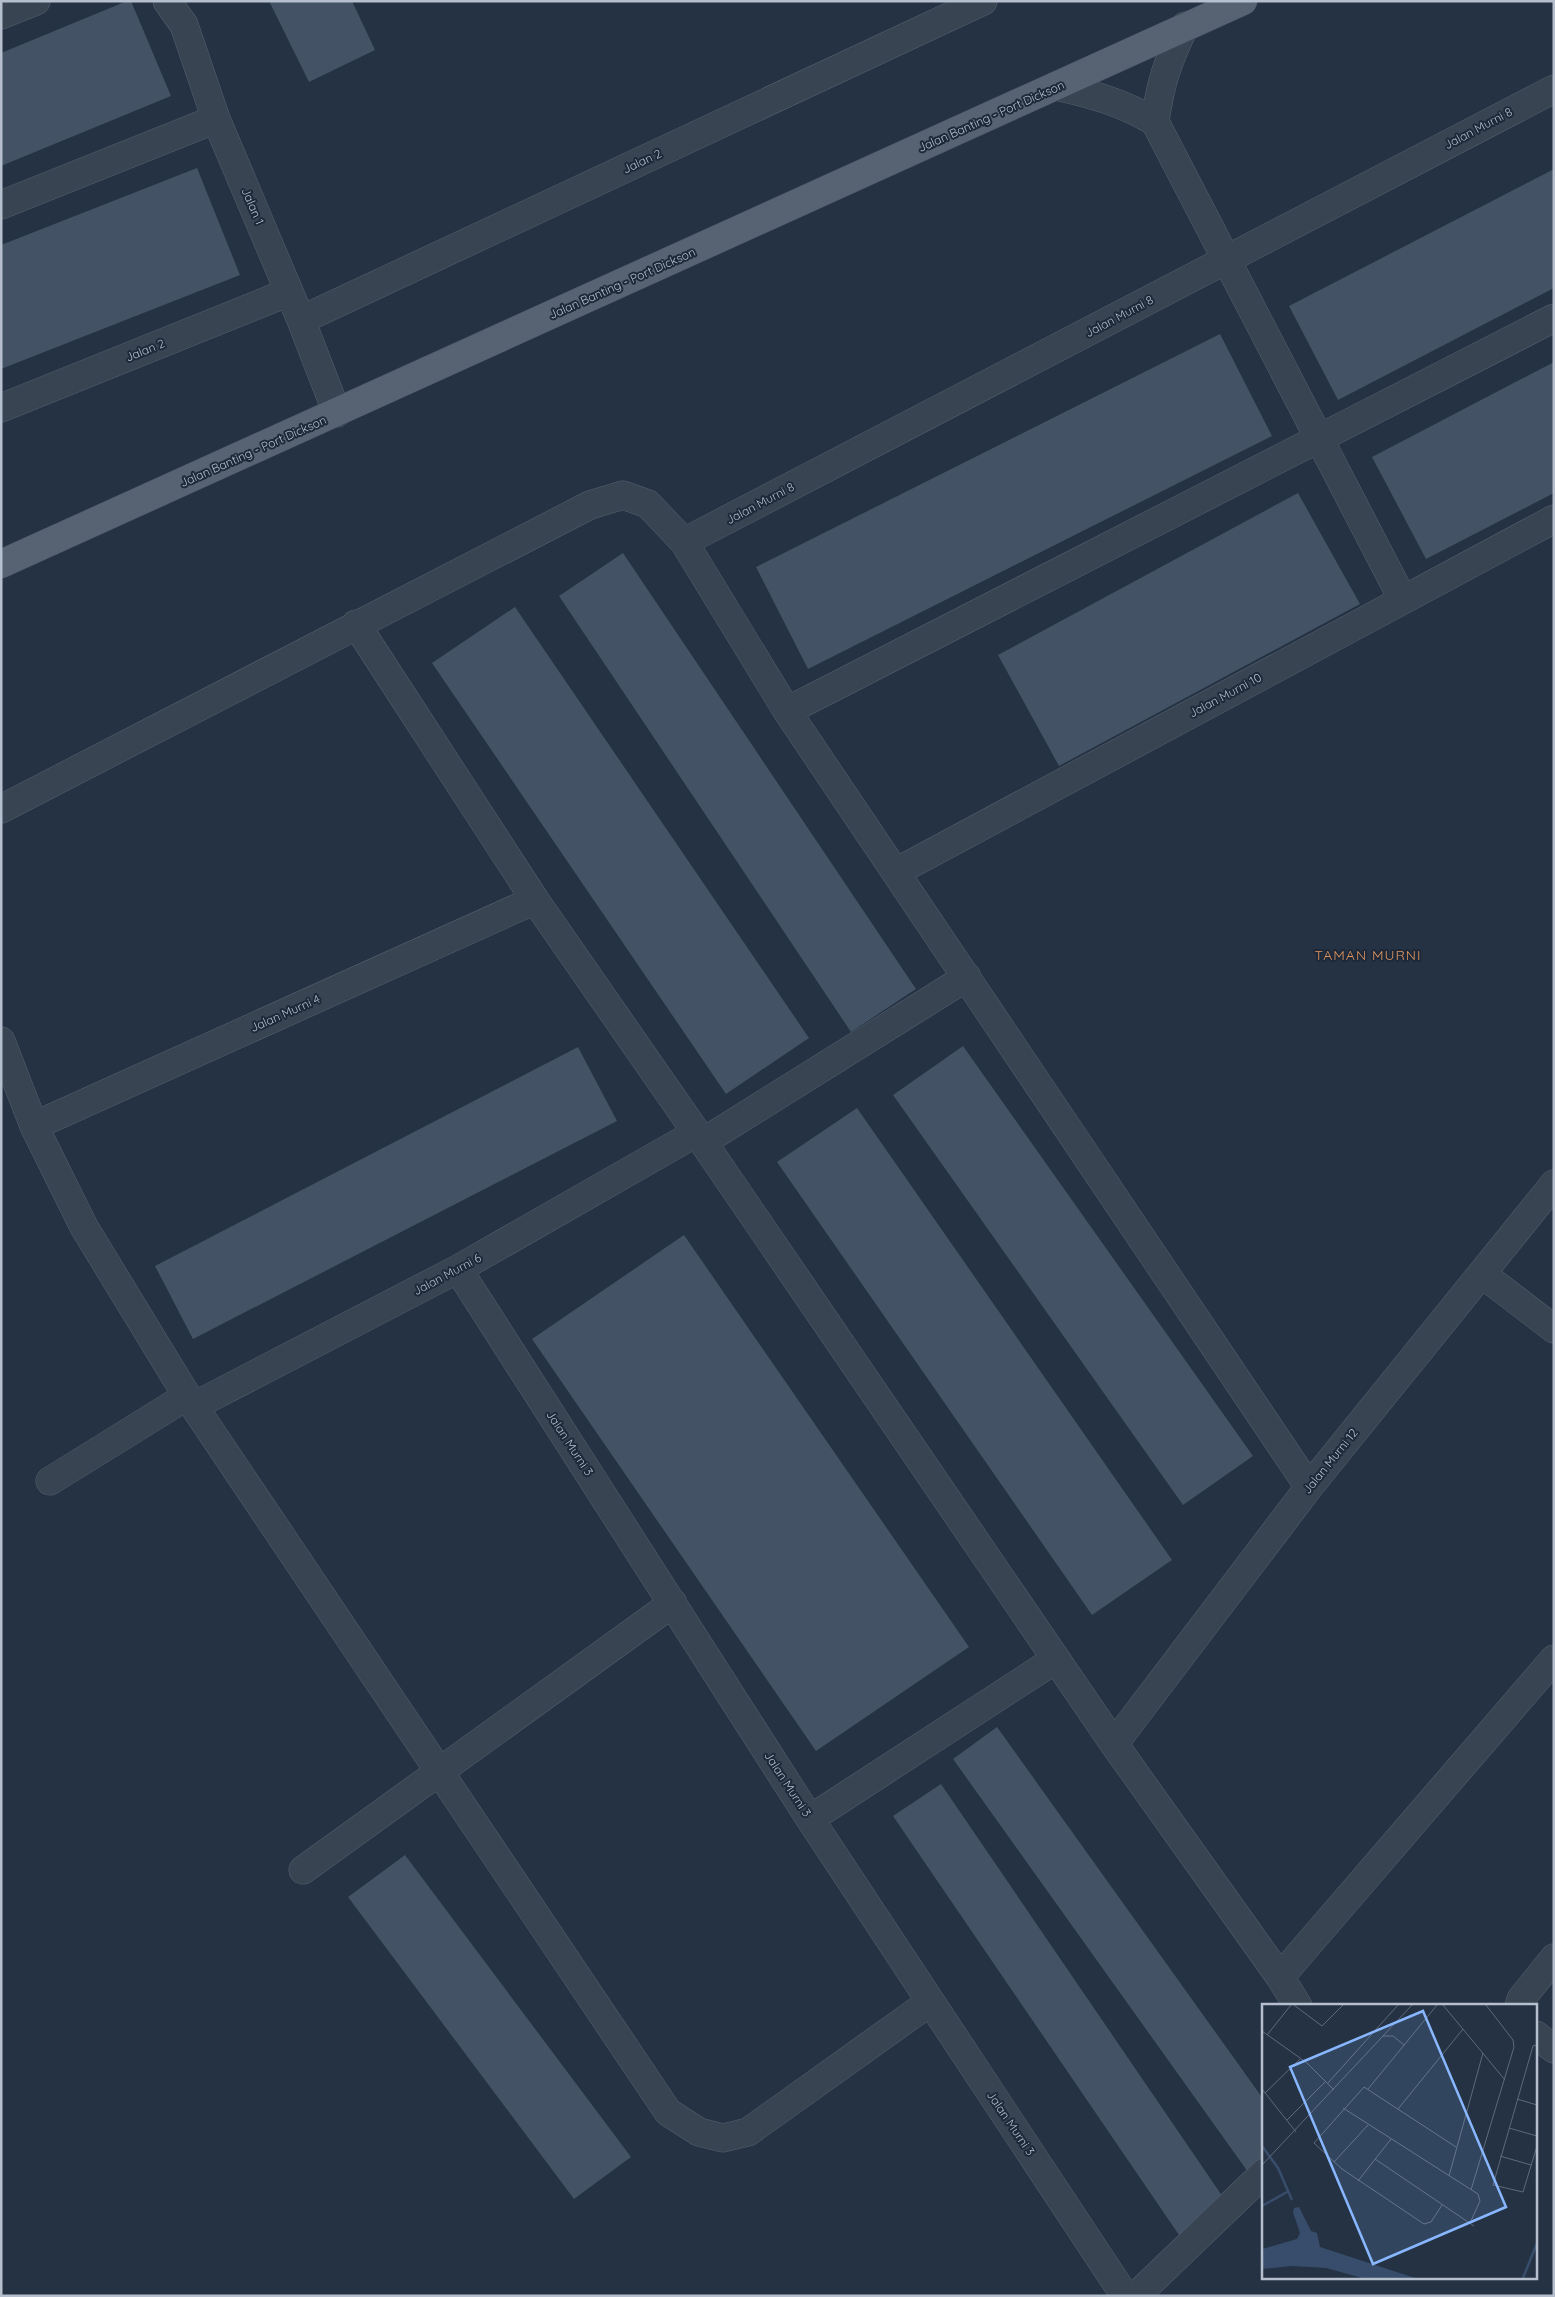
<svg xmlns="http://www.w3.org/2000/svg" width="1555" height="2297" font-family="Quicksand,sans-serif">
<rect width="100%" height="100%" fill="#243243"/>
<path fill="#435265" d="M127,1H131L171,96L1,166V53Z
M269,1H352L375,50L309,82Z
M197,168L240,275L1,369V245Z
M1554,169V288L1338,400L1289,306Z
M1220,334L1272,436L808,669L756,567Z
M1554,362V493L1426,559L1372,457Z
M1298,493L1360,604L1059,766L998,655Z
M623,553L916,989L851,1032L559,596Z
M515,607L809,1038L726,1094L432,663Z
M963,1046L1253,1456L1183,1505L893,1095Z
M578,1047L617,1121L193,1339L155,1266Z
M857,1108L1172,1560L1092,1615L777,1162Z
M684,1235L969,1647L816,1751L532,1339Z
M997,1727L1264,2100V2161L1248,2172L953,1759Z
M941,1784L1227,2203L1179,2235L893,1816Z
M405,1855L631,2157L574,2199L348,1897Z"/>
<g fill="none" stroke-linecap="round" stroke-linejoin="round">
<defs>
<path id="minor" d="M167,1L184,25L216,119L301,320L337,413
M1,15L36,1
M1056,86C1092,94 1124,103 1155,122L1403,600
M1155,122C1160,84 1168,60 1185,26
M1,205L216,119
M301,320L983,1
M1,408L289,292
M684,542L1554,89
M356,624L535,900L703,1142L1114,1744L1280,1977L1298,2006
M787,711L1554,318
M1,809L590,505L623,495L648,504L684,542L787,711L1309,1487
M896,872L1554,519
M1,1041L34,1126L84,1227L187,1396L668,2112L699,2132L723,2138L748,2132L930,2002
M34,1126L535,900
M703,1142L967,977
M458,1269L810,1819L1125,2296
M1482,1274L1554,1329
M194,1406L458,1269L696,1133
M50,1481L187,1396
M1114,1744L1309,1487L1554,1184
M810,1819L1056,1659
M303,1870L673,1603
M1280,1977L1554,1659
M1519,2006L1521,1999L1554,1958
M1536,2035L1554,2049
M1136,2296L1264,2173"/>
<path id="major" d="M1,564L1243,1"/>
</defs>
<use href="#minor" stroke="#545f6d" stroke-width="29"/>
<use href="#major" stroke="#424d5c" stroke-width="29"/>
<use href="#minor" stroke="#394453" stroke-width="28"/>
<use href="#major" stroke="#576373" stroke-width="28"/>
</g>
<g text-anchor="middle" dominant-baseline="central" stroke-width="4" stroke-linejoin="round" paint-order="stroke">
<g font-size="12" fill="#b6bfcd" stroke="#1d2838">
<text transform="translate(991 116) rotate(-24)">Jalan Banting - Port Dickson</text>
<text transform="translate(1478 128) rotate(-28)">Jalan Murni 8</text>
<text transform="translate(642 161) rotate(-25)">Jalan 2</text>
<text transform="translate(253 206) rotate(67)">Jalan 1</text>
<text transform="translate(622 283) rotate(-24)">Jalan Banting - Port Dickson</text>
<text transform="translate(1119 316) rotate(-28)">Jalan Murni 8</text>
<text transform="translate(145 350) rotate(-22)">Jalan 2</text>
<text transform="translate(253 451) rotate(-24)">Jalan Banting - Port Dickson</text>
<text transform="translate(760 503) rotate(-28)">Jalan Murni 8</text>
<text transform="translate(1225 695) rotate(-28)">Jalan Murni 10</text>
<text transform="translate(285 1013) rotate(-24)">Jalan Murni 4</text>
<text transform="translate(447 1274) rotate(-28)">Jalan Murni 6</text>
<text transform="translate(570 1443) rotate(57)">Jalan Murni 3</text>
<text transform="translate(1330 1461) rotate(-51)">Jalan Murni 12</text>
<text transform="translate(788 1784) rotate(57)">Jalan Murni 3</text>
<text transform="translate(1011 2123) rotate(56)">Jalan Murni 3</text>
</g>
<g font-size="14" letter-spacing="1" fill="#de9560" stroke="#1d2838">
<text x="1368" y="955">TAMAN MURNI</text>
</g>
</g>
<g transform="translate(1262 2004)">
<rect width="275" height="275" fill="#243243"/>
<path d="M37,203L49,227L55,229L58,243L153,274H100L64,264L30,262L0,265V245L35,235L38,229L31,208L32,204Z" fill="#374d6b"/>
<path fill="none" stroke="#374d6b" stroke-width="2.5" d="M0,142L16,164L30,196M0,202L25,188M261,274L275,239"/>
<path fill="none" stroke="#5e6a7a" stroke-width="1" d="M32,1L60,22L81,1M181,1L243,76M0,27L45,59L72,86M5,31L29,1M121,32H131L142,41M275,41L271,42L231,181L261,188L275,142M65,80L136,1M0,85L34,128M106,85L175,1M3,89L38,55M255,95L275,101M81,104L216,190L218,197L208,219M136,105L201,25M25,116L63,78M247,124L275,132M238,152L269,161M113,155L212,222M72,158L106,121M0,161L150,1M187,172L221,49M96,177L129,135M209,186L252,43L251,36L224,1M180,201L169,218L162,220L80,165L52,139L102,83L194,143"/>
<path fill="#88b7ff" fill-opacity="0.15" stroke="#88b7ff" stroke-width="2.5" d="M161,7L244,203L111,260L28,63Z"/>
<rect width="275" height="275" fill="none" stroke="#b6bfcd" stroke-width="2.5"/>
</g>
<rect width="1555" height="2297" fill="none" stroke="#b6bfcd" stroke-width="5"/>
</svg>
